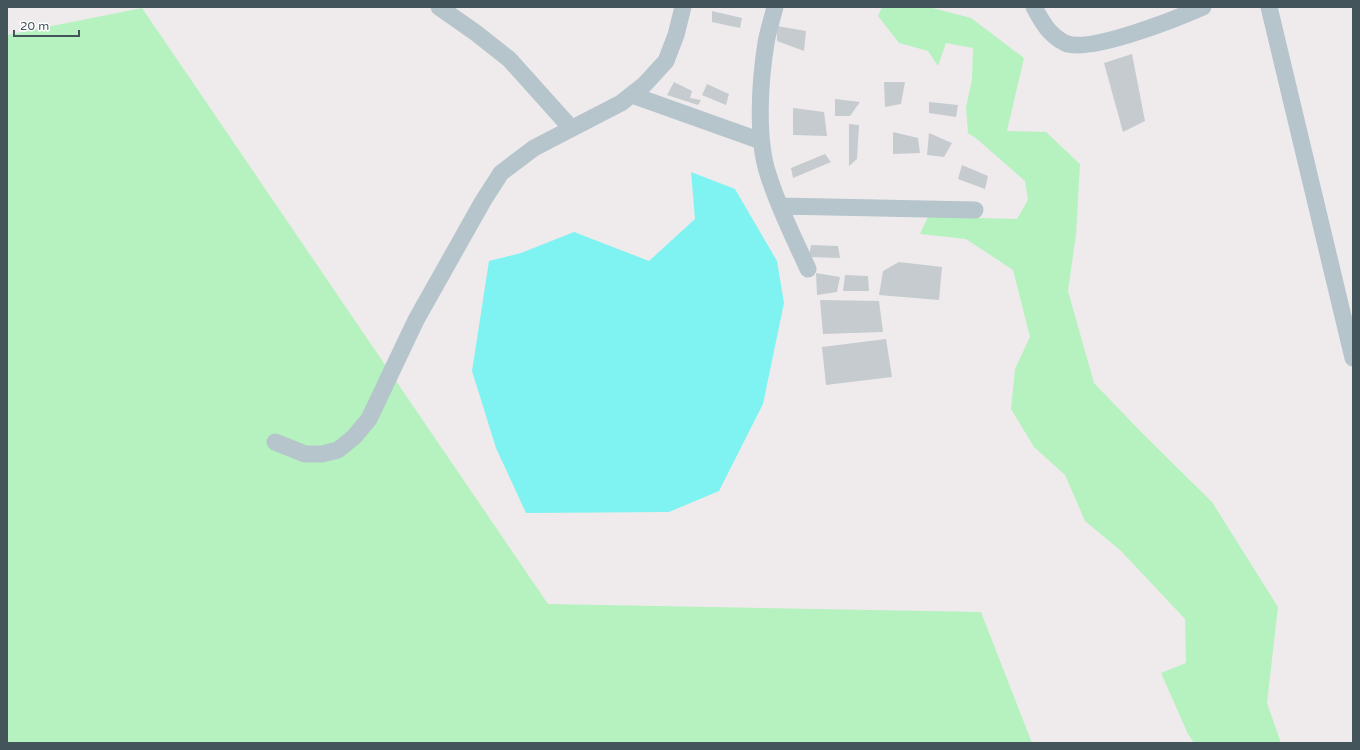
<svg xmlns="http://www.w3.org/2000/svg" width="1360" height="750" font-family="'Varela Round',sans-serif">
<rect width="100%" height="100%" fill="#efebec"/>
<path fill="#b5f2bf" d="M882,7H929L971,18L1024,58L1007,131L1046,132L1080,164L1076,234L1068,291L1094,383L1144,435L1212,502L1278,607L1267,703L1281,743H1194L1188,734L1161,673L1186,663L1185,619L1121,551L1085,521L1065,475L1034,447L1011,409L1015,369L1030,337L1013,270L966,239L920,234L931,210L978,218L1017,219L1028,200L1025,181L977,139L968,133L966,107L972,80L973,48L946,43L938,66L928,51L899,43L878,16Z
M142,8L548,604L981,612L1032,743H7V35Z"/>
<path fill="#7ef3f1" d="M691,172L735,189L777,261L784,303L763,404L719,491L669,512L526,513L496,448L472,371L489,261L521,253L574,232L649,261L695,219Z"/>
<path fill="#c5cbcf" d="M712,11L742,18L740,28L712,22Z
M777,26L806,31L804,51L777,41Z
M1132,54L1145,121L1123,132L1104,63Z
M674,82L692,91L690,98L701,100L698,105L667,95Z
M884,82H905L901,104L885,107Z
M707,84L729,94L726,105L702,95Z
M835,99L860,102L850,116H835Z
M929,102L958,105L956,117L929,113Z
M793,108L824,112L827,136L793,135Z
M849,124L859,125L857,159L849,166Z
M893,132L918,138L920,153L893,154Z
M929,133L952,143L944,157L927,155Z
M825,154L831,162L793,178L791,168Z
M962,165L988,176L985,189L958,179Z
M811,245L838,246L840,258L809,257Z
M899,262L942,267L939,300L879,295L883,271Z
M816,273L840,277L837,292L817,295Z
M845,275L868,276L869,291H843Z
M820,300L879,301L883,332L823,334Z
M886,339L892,377L826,385L822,347Z"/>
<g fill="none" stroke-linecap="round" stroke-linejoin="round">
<path stroke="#b5c5cb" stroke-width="17" d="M439,7L476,33L509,59L571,128
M775,7C772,19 768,31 766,43C760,80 756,138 768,174C778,207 794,238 808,269
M1034,7C1042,22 1049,35 1065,43C1089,54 1178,18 1203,7
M1269,7L1353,358
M632,95L761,141
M780,206L975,210
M275,442L305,454H322L338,450L354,437L369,419L416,320L483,201L501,173L534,148L621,103L644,85L666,61L676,35L683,7"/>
</g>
<rect width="1360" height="750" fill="none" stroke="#43555b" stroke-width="16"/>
<path d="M14 30v6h65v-6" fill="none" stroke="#43555b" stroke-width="2"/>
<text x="20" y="30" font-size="12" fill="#43555b" stroke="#ffffff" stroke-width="3" paint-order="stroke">20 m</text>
</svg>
